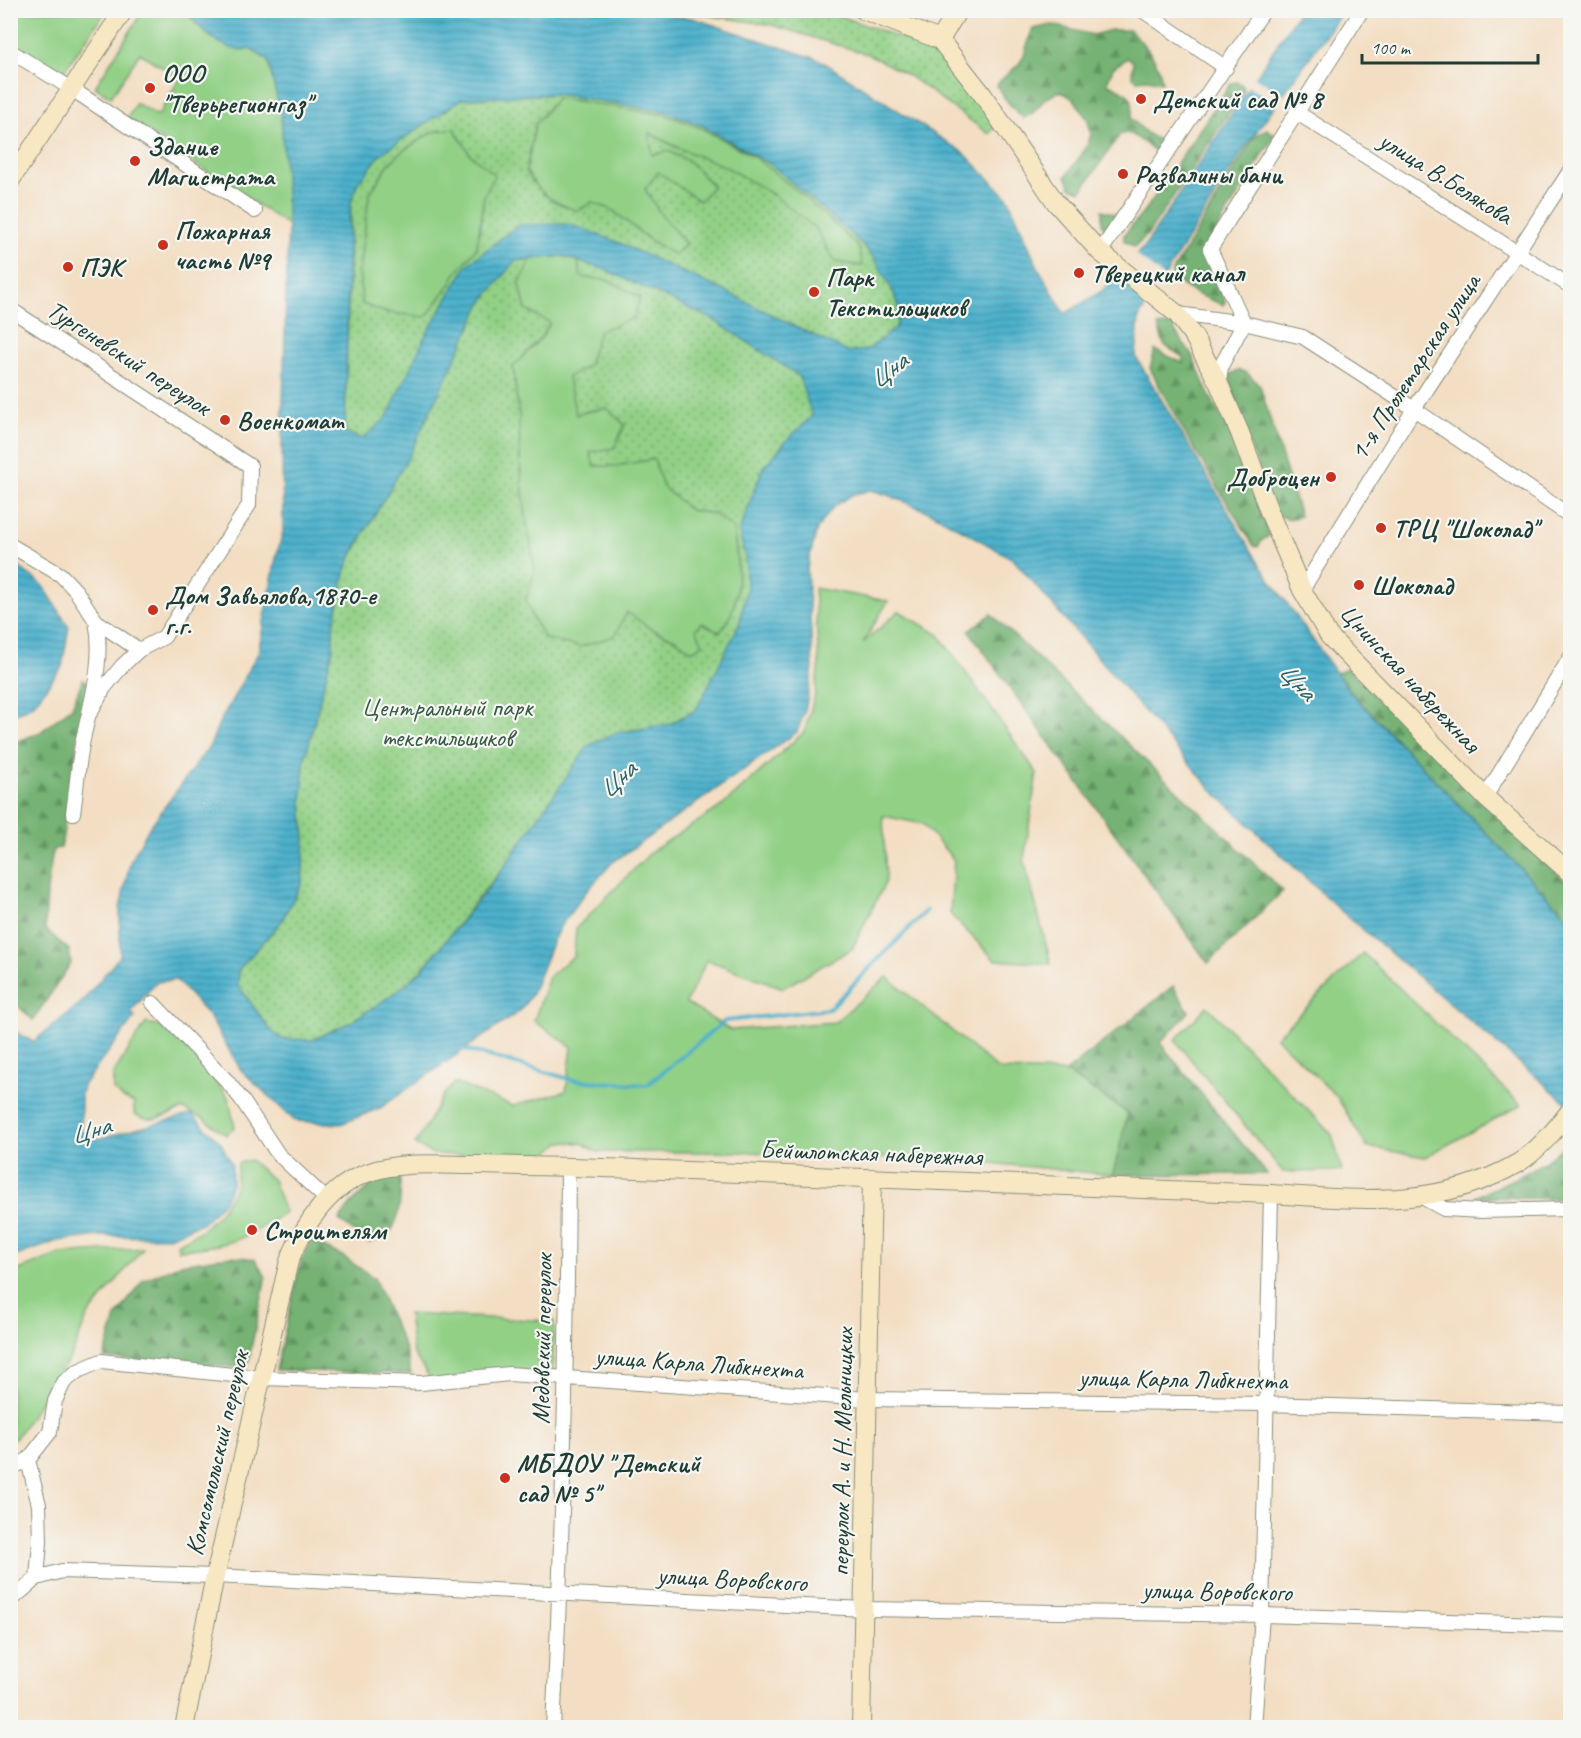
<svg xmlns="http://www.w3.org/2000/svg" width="1581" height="1738" font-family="Caveat,sans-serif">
<defs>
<pattern id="forest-firs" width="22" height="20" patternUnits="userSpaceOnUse" patternTransform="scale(1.5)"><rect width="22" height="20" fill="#75b273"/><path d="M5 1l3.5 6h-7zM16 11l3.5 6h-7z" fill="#5f925f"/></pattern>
<pattern id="park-dots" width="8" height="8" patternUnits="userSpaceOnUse" patternTransform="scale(1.5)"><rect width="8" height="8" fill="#92d086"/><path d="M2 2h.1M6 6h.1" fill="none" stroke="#77aa6e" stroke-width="1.8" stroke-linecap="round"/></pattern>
<pattern id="water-rules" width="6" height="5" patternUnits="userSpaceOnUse" patternTransform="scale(1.5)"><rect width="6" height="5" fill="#4db1cc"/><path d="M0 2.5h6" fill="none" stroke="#3f91a6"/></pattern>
</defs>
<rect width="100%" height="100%" fill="#f6f6f2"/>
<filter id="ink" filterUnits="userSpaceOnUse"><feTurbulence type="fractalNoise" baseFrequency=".0167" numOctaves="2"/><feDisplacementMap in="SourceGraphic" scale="12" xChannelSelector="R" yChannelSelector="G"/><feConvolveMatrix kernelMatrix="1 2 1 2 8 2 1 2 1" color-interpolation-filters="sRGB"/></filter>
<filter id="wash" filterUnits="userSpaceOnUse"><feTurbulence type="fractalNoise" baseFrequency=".008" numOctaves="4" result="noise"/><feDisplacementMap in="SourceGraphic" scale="24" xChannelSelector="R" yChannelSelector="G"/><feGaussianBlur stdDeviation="1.35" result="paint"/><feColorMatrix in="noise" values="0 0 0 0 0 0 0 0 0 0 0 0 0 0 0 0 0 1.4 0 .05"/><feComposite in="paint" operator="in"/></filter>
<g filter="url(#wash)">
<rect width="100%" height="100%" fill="#f3dec3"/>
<path fill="#92d086" stroke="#58865d" stroke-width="1.5" d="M11,11H106L62,74L11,44Z
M143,11H184L210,37L250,49L268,60L281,115L288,225L127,118L136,103L158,116L180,78L140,53L111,97L95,87Z
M557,98L667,115L701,128L753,156L800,193L858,246L864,266L835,262L816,229L676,147L650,133L652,155L669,151L690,162L713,186L700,201L660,213L686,244L675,255L651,241L612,210L592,202L578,211C551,202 540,195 526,171L535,124Z
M454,128L470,154L496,175L484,196L477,248L454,276L452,282L426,318L384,312L362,304L359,271L369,195L387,166L402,151L432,132Z
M562,256L578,261L581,277L608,280L640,297L634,318L600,331L588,366L568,377L576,414L607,408L625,425L615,448V466L654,459L663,487L690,510L714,514L733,528C738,557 744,610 719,633C711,640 701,646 692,651L675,639L651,629L627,613L615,636L580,647L545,639L532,617L525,600L535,570L525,511L520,464L519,417L513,366L542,337L550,323L526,310L519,284L531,259Z
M814,588L888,601L863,643L899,611L939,635L1037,773L1024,859L1051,964L995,960L950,914L954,860L923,824L883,816L886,881L852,949L783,988L707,960L686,1003L730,1030L835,1022L887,977L999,1070L1066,1072L1128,1113L1113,1175L980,1162L746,1152H597L582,1143L560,1142L548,1153L510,1157L433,1154L415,1145L444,1094L455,1083L513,1106L566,1091L572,1047L534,1021L549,976L574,956L576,928L652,851L722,806L804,732L815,695L819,663Z
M1363,953L1521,1105L1425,1157L1367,1147L1337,1097L1276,1037Z
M1207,1006L1332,1135L1342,1171L1283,1172L1175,1040Z
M146,1023L158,1025L177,1039L207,1070L228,1097L235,1127L226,1135L203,1118L183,1109C168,1115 148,1126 134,1113V1103L123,1098L113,1090V1074Z
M250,1160L273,1180L285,1212C248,1240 226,1246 179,1250L177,1244L202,1230L219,1214L235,1188L238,1163Z
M143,1248L87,1317L73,1353L16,1438L11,1440V1273L60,1254Z
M408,1314L554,1321L552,1381L509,1372L432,1381L413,1353Z"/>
<path fill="url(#forest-firs)" stroke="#4a7854" stroke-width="1.5" d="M1052,25L1093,35L1111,30H1130C1146,46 1159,60 1162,82L1147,79L1137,80L1132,76L1133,62L1128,58L1113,68L1107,83C1126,93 1137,94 1131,118C1140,127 1153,142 1166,141L1182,116L1185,112L1190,114L1109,230L1102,225V210L1116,214L1122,210L1157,157V152L1131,134L1121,133L1081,191L1071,188L1066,176L1086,148L1091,135L1088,120L1074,99L1060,91L1045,99L1033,113L1024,118C1016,113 1000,94 997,85C1003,75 1015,71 1021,61C1027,53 1027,39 1033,29Z
M1238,82L1243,86L1244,90L1148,234L1135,247L1124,241V235L1147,208L1231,83Z
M1267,129L1275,135L1208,244L1225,302L1223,305L1195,293L1173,279L1172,272L1254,137Z
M1173,325L1175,332L1192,355L1207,391L1239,449L1269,536L1262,540L1258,547L1254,546C1219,488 1180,430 1150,368L1155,350L1183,363V357L1164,345L1158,326Z
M1238,370L1247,373L1260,386L1300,516C1289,520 1286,519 1276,514L1237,412L1229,375Z
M991,614L1283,891L1208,963L969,631Z
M1347,668L1524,843L1570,885V920L1350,691L1336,673Z
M83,679L91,685L78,738L61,848L53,849L47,891L45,929L69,950L71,963L33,1020L15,1003L11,985L10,744L39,733L72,707Z
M1173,986L1189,1012L1160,1043L1267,1174L1113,1175L1128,1113L1066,1072Z
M1570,1139V1199L1475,1197C1506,1182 1549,1166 1570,1139Z
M398,1173C403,1187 400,1221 390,1232C385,1238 375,1240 369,1243L339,1220L351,1204L369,1187L372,1177Z
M311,1241L342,1256L374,1278L405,1349L411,1374L276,1370L301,1260Z
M232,1256L255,1259L266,1277L247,1368L104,1358L116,1317L143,1280L181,1264Z"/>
<path fill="url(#park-dots)" stroke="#58865d" stroke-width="1.5" fill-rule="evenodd" d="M678,11H827L936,51L978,100L995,127L989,134L909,76L870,55L772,25Z
M557,94L668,112L703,126L772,165L861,243L874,258L893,291L899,309L896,328L853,361L812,416L786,441L762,470L739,532L745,555L747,588L739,625L696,710L670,724L615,733L475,902L440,948L420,971L399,990L351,1022L312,1040L282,1039L271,1031L238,985L239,969L281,922L302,883L305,840L302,801L304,762L333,649V629L345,572L352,554L362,539L345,432L351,203L357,184L381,154L462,99ZM557,98L667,115L701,128L753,156L800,193L858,246L863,266L835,262L816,229L774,195L724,166L676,147L649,133L652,155L669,151L690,162L713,186L700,201L658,172L645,189L660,213L686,244L675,255L651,241L612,210L592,202L578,211C551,202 540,195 526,171L535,124ZM454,128L470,154L495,175L484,196L477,248L454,276L452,282L426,317L384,312L362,304L359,271L369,195L387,166L402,151L432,132ZM562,256L578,261L581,277L608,280L640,297L634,318L599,331L588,366L568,377L576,415L587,411L607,408L625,425L614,448L590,452L594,466H615L654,459L663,487L690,510L714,514L733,528C739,562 744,603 720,632L702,623L696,629L703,644L692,651L675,639L651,629L627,612L615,636L580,647L545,639L532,617L526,600L535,570L525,511L520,464L519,417L513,367L542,336L550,323L526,310L519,284L531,259Z"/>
<path fill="url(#water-rules)" stroke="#367780" stroke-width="1.5" fill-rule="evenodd" d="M184,11H641L693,18L820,60L964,153L1008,198L1038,267L1065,314L1102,291L1145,246L1299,11H1343L1244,149L1139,317L1136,357L1260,565L1349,691L1570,920V1106L1341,911L1213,791L1013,559L934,514L888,495L870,490L852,495L834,506L817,529L807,568L813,668L805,711L797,732L612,863L586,892L561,925L553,941L532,994L520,1011L380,1108L341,1124L295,1121L241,1070L209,1016L176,980L156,982L131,1012L135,1017L84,1084L81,1094V1131L98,1139L192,1114L221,1143L232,1165V1184L223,1202L204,1222L169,1237L101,1236L57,1241L11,1258L10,1028L33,1042L81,1003L120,956V908L130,862L149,828L211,744L218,725L258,653L276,558L283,532L282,439L288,225L281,115L268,60L250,49C223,55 202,28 184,11ZM557,94L668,112L703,126L772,165L861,243L874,258L893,291L899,309L896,328L867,350L848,352L798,328L729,293L615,241L569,224L518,225L467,265L426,335L387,417L363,439L345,432L349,220L351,203L357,184L381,154L462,99ZM562,256L606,270L712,319L799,376L812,416L786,441L762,470L751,499L739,532L745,555L747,588L739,625L696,710L670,724L615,733L588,746L494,881L421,971L399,990L351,1022L312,1040L282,1039L271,1031L238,985L239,969L281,922L302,883L305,840L302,801L304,762L333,649V629L345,572L352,554L407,460L483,301L515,261Z
M11,561L43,585L69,627L62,667L34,704L11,716Z"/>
<path fill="#f3dec3" d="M1253,76L1286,96L1279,106L1247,85Z
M1135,254L1166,279L1154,298L1121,269Z"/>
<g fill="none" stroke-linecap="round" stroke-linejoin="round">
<path stroke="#4db1cc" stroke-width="4" d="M464,1049L573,1080L647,1085L725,1021L829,1009L926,911"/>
</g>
</g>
<g filter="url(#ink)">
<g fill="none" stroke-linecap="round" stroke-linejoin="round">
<defs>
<path id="street" d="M1142,10L1226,68
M10,51L72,89L255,211
M1296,112L1570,286
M1100,252L1264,10
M10,309L250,466L249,505L164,637L139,650L122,666L104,688L90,713
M1177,314L1244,323L1303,337L1414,409L1570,516
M1219,384L1221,366L1244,323L1210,249L1362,10
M10,545L61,575L76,591L96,621L139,650
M1302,590L1414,409L1570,171
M1485,797L1570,658
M73,813C77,787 78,760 84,735C92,698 104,659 96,621
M153,1003L227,1081L242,1100L278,1154L327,1200
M1422,1197L1444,1209L1481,1211L1570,1209
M10,1468L28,1460L50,1432L55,1401L64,1382L78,1371L101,1361L261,1378L421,1383L509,1374L868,1399L1265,1404L1570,1413
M37,1578L62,1571L215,1576L865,1609L1262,1615L1570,1625
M10,1601L37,1578L40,1542L39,1505L28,1460
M553,1728C563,1541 567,1354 568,1167
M1254,1728L1262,1615L1271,1194"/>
<path id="secondary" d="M863,10L940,40L983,95L1056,203L1100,252L1177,314L1194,337L1219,384L1240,433L1270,514L1302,590L1329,636L1485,797L1570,873
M940,40L958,10
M10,181L124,10
M184,1728L215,1576L289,1261C304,1224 330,1185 370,1172C403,1161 442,1165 477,1165C531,1166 584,1167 637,1169C848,1177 1060,1186 1271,1194C1358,1200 1439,1209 1518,1163C1538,1151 1556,1129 1570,1111
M861,1728L872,1178"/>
</defs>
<use href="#street" stroke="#898e7c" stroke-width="16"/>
<use href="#secondary" stroke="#898e7c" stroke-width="20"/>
<use href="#street" stroke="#fff" stroke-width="14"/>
<use href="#secondary" stroke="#f7e8c3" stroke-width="18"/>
</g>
</g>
<g fill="#c8321e" stroke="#f6f6f2" stroke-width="2">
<circle cx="150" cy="88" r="6"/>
<circle cx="1141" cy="99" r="6"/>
<circle cx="135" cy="161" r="6"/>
<circle cx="1123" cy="174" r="6"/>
<circle cx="163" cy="245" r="6"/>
<circle cx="68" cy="267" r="6"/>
<circle cx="1079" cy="273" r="6"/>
<circle cx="814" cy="292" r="6"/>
<circle cx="225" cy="420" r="6"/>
<circle cx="1331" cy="477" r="6"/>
<circle cx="1381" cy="528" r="6"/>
<circle cx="1359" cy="585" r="6"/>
<circle cx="153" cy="610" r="6"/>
<circle cx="252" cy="1230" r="6"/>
<circle cx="505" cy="1478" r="6"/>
</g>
<g text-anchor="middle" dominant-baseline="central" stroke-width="4.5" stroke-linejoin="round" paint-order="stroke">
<g font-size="26" font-weight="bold" fill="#1f3d34" stroke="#f6f6f2" text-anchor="start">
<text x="162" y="73">ООО<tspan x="162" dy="30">"Тверьрегионгаз"</tspan></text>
<text x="1153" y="99">Детский сад № 8</text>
<text x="147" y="146">Здание<tspan x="147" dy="30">Магистрата</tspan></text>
<text x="1135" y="174">Развалины бани</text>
<text x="175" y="230">Пожарная<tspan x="175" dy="30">часть №9</tspan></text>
<text x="80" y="267">ПЭК</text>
<text x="1091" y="273">Тверецкий канал</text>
<text x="826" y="277">Парк<tspan x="826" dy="30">Текстильщиков</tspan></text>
<text x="237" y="420">Военкомат</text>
<text x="1319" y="477" text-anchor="end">Доброцен</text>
<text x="1393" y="528">ТРЦ "Шоколад"</text>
<text x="1371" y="585">Шоколад</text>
<text x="165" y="595">Дом Завьялова,1870-е<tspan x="165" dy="30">г.г.</tspan></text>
<text x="264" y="1230">Строителям</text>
<text x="517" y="1463">МБДОУ "Детский<tspan x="517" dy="30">сад № 5"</tspan></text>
</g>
<g font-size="26" fill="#1f3d34" stroke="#f6f6f2">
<text transform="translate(1446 178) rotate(32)">улица В.Белякова</text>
<text transform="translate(129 358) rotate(33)">Тургеневский переулок</text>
<text transform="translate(1415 367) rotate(-57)">1-я Пролетарская улица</text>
<text transform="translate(1410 678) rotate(47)">Цнинская набережная</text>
<text transform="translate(871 1153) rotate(2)">Бейшлотская набережная</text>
<text transform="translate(542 1339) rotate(-89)">Медовский переулок</text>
<text transform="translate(699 1363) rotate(4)">улица Карла Либкнехта</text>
<text transform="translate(1183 1379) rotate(1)">улица Карла Либкнехта</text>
<text transform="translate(842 1452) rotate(-89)">переулок А. и Н. Мельницких</text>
<text transform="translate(217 1453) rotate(-77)">Комсомольский переулок</text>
<text transform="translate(732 1579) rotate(3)">улица Воровского</text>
<text transform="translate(1217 1591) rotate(1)">улица Воровского</text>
</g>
<g font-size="26" fill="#365a44" stroke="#f6f6f2">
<text x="447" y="707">Центральный парк<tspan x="447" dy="30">текстильщиков</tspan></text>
</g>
<g font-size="27" font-style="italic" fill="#2d6062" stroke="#f6f6f2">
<text transform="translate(888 370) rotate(-38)">Цна</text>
<text transform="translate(1298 681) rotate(47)">Цна</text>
<text transform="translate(617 779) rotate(-43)">Цна</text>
<text transform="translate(90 1130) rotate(-17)">Цна</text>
</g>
</g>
<rect width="1581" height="1738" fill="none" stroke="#f6f6f2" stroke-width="36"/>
<path d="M1362 54v9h176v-9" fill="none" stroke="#1f3d34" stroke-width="3"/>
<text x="1371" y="54" font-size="18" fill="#1f3d34" stroke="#f6f6f2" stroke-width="4.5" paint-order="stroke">100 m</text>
</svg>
